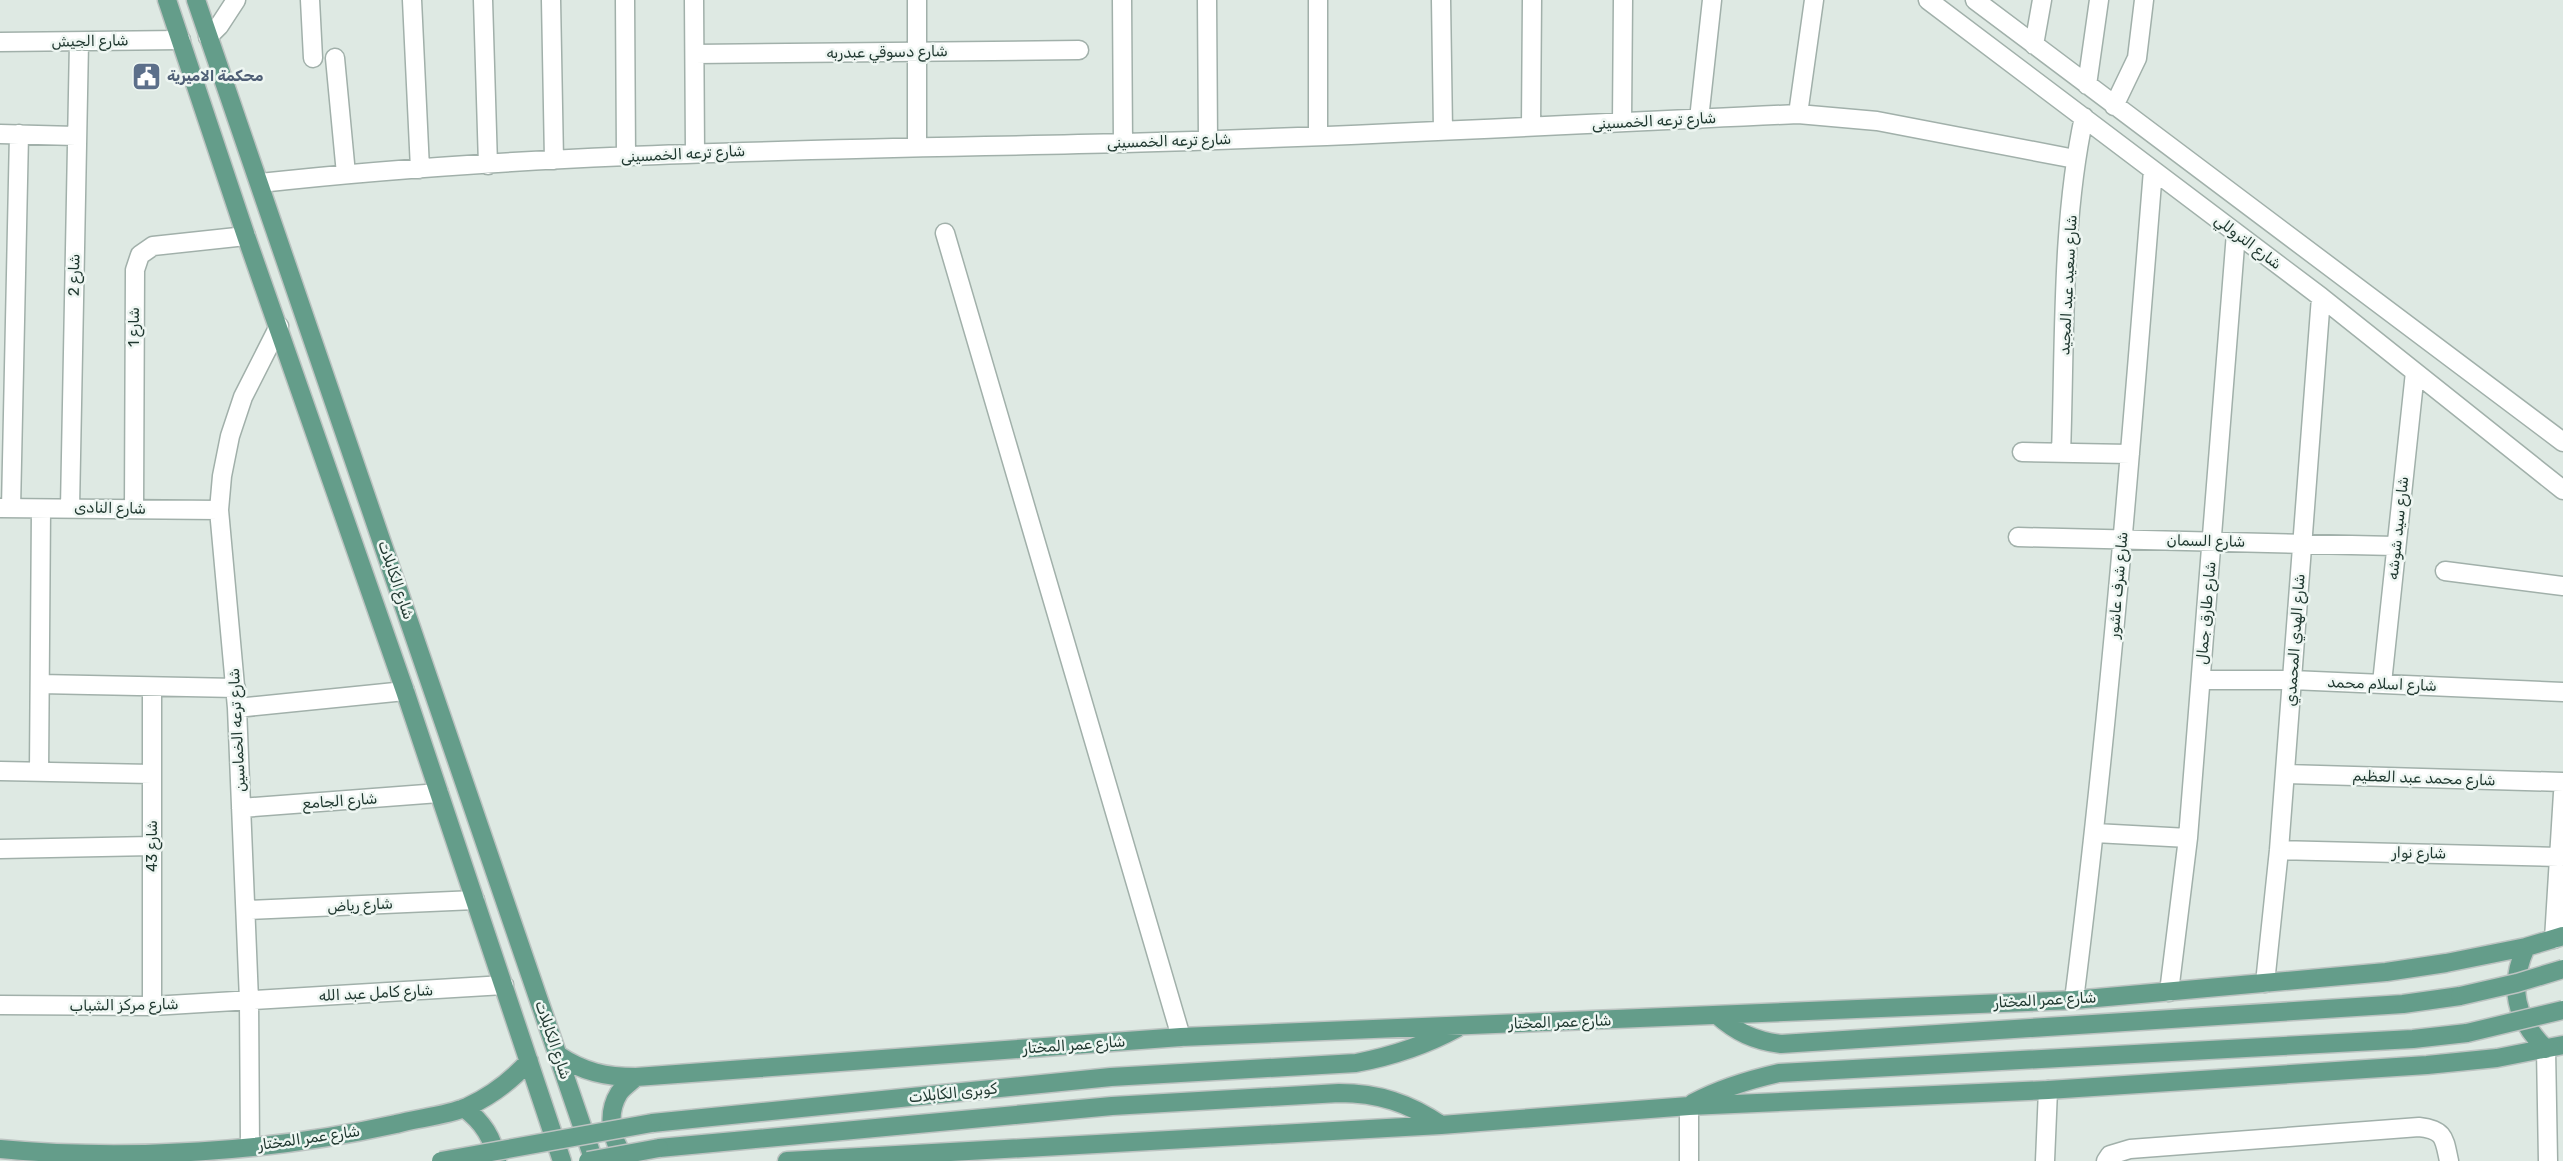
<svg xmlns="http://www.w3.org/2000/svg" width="2563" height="1161" font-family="Rubik,Cairo,sans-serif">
<rect width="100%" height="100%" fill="#dee9e3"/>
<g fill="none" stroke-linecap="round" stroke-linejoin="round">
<defs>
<path id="minor" d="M310,0L313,58
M412,0L420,169
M483,0L488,165
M551,0L554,160
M625,0L626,156
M694,0L695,152
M917,0V146
M1122,0L1123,143
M1207,0L1208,140
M1441,0L1443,130
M1928,0L2321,297L2563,490
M1975,0L2563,442
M208,37L219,26L236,0
M0,42L181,40
M2034,45L2042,0
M695,54L1079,50
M335,58L346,174
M2087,85L2099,0
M2114,106L2137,58L2144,0
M1798,114L1814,0
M1699,119L1712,0
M1622,122L1623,0
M1531,126L1532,0
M0,134L76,136
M1318,136V0
M260,183C548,151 836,150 1125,143C1350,137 1574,124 1798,114L1877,121L2075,159
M945,233L1181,1037
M2022,452L2130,454
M2061,453C2065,344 2061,223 2084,117
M0,508L219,510
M11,508L19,134
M70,508L79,42
M134,509L135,270L140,255L153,246L246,236
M2018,537L2395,546
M2445,571L2563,586
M2201,680H2292L2563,692
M2382,683L2415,372
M40,684L236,688
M237,708L405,691
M0,771L152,774
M39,772L41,509
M2285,774L2563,782
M241,808L439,793
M2095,833L2188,838
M0,849L152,846
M2279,850L2559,857
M246,910L475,900
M2554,939L2563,793
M2265,983L2279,850L2321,297
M2169,992L2188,838L2236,233
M2074,1000C2109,724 2131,447 2153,170
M0,1005L152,1006L504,985
M152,1006V687
M2546,1049L2548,1161
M1689,1106V1161
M250,1146L249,1000L237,708L219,510L222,476L230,436L243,397L279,326
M2045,1161L2048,1090
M2106,1161L2110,1155L2130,1149L2419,1127C2445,1130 2444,1138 2449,1161"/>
<path id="major" d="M167,0L246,236L405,691L562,1161
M196,0L594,1161
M2526,947C2508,987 2515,1019 2546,1049
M1717,1015C1736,1032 1755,1041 1781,1044L2403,1004L2460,996
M558,1055C583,1072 606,1077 636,1077L1181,1037L2074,1000L2386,972L2446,963L2526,947L2563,936
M1693,1103C1721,1088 1748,1080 1779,1073L2413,1039L2467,1033
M464,1108C483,1122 493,1138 497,1161
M652,1123L1111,1077L1356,1063C1393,1056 1424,1046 1457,1028
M659,1148L1112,1106L1339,1093C1378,1093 1409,1103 1441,1125
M0,1149C128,1161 270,1152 396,1124C418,1118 445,1116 467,1107C491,1096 511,1081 529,1061
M632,1161C610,1148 606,1114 619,1093C623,1087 631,1082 636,1077
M787,1161L1441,1125L1689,1106L2048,1090L2427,1065L2497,1058L2563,1045"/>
</defs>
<use href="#minor" stroke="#a1b0aa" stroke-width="21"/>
<use href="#major" stroke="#bcc3c1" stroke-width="21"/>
<use href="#minor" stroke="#fff" stroke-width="18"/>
<use href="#major" stroke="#649d8a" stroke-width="18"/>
<defs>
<path id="major-bridge" d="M2460,996L2517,983L2563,969
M2467,1033L2563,1010
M441,1161L652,1123
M588,1161L659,1148"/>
</defs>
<use href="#major-bridge" stroke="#bcc3c1" stroke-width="21" stroke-linecap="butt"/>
<use href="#major-bridge" stroke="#649d8a" stroke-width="18"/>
</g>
<defs>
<symbol id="civic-square" viewBox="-11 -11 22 22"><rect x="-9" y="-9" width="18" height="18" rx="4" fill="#5c6f8a" stroke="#eef6f2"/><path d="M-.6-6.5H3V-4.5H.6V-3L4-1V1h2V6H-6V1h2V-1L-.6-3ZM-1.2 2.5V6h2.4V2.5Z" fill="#fff"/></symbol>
</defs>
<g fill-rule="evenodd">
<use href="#civic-square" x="130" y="60" width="33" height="33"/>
</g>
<g text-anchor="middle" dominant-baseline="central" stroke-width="5" stroke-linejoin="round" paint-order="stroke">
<g font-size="15" fill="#203830" stroke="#eef6f2">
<text transform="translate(90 41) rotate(-1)">شارع الجيش</text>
<text transform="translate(887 52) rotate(-1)">شارع دسوقي عبدربه</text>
<text transform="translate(1654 121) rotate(-3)">شارع ترعه الخمسينى</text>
<text transform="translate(1169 141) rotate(-2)">شارع ترعه الخمسينى</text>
<text transform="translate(683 154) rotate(-3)">شارع ترعه الخمسينى</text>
<text transform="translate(2248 242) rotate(37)">شارع التروللي</text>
<text transform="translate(74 275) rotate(-89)">شارع 2</text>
<text transform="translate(2068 285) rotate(-87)">شارع سعيد عبد المجيد</text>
<text transform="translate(134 327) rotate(-90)">شارع 1</text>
<text transform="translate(110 508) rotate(1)">شارع النادى</text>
<text transform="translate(2398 528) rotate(-84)">شارع سيد شوشه</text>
<text transform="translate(2206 541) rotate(1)">شارع السمان</text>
<text transform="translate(396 580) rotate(71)">شارع الكابلات</text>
<text transform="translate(2118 585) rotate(-85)">شارع شرف عاشور</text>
<text transform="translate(2206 613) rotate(-85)">شارع طارق جمال</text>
<text transform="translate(2295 640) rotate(-86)">شارع الهدي المحمدي</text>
<text transform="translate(2382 684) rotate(2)">شارع اسلام محمد</text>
<text transform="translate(237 730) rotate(-93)">شارع ترعه الخماسين</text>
<text transform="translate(2424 778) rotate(2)">شارع محمد عبد العظيم</text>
<text transform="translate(340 801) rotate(-4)">شارع الجامع</text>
<text transform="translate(152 846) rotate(-90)">شارع 43</text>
<text transform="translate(2419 853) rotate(1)">شارع نوار</text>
<text transform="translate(360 905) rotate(-3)">شارع رياض</text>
<text transform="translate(376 993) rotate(-3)">شارع كامل عبد الله</text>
<text transform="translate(2045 1000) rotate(-3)">شارع عمر المختار</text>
<text transform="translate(124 1005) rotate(-1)">شارع مركز الشباب</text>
<text transform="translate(1560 1022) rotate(-2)">شارع عمر المختار</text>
<text transform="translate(553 1040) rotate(71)">شارع الكابلات</text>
<text transform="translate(1074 1045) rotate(-4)">شارع عمر المختار</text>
<text transform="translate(953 1093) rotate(-6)">كوبرى الكابلات</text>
<text transform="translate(309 1138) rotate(-8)">شارع عمر المختار</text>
</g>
<g font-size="15" font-weight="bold" fill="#4e5e75" stroke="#eef6f2" text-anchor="start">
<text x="167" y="76">محكمة الاميرية</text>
</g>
</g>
</svg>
